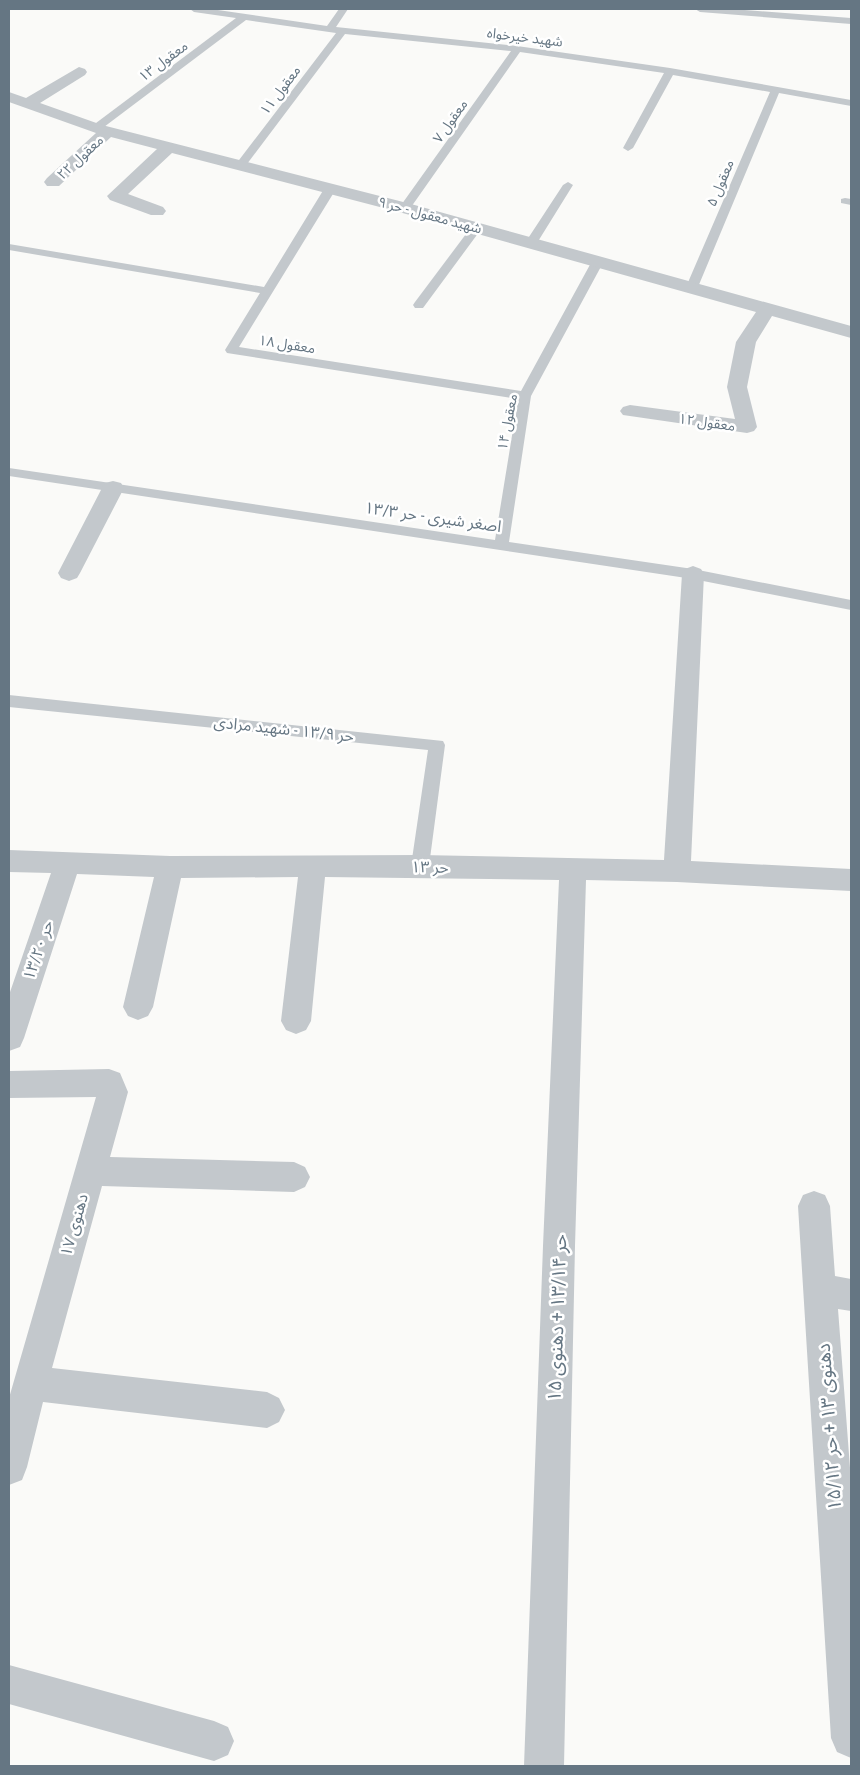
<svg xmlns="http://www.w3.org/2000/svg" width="860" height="1775" font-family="'Roboto Condensed','Noto Sans Arabic',sans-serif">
<rect width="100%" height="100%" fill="#fafaf8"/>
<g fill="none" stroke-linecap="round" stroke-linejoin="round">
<path fill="#c3c8cc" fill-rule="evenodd" d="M190,9H211L327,26L339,9H348L336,27L517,46L670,68L851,100V106L779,93L698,287L692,291L686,287L770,92L673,75L633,148L628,151L623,148L664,73L520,52L409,210L405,211L399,208L511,51L345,34L244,168L240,169L235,166L236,164L336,33L246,20L100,130H92V126L236,18L194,12Z
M695,9H732L851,18V24L700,12Z
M568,182L573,185L537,243L535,245H527L525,243L563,185Z
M330,186L336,189L239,347L521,391L592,261L598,257L602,259L604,261L531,396L509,542L693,569L851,600V610L693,579L9,476V468L495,540L518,399L227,353L225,350L260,293L9,250V244L264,287L324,189Z
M845,198L851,199V205L841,203V199Z
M476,225L482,228L423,308H415L413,305L415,302L472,226Z
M9,695L443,741L445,745L429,866L426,871L420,873L414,871L411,866L428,750L9,707Z"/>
<path fill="#c3c8cc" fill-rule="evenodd" d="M79,67L85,69L87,72L85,75L40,103L102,125L411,204L851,326V338L772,316L756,342L747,387L757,427L754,431L747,433L623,415L620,411L623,407L630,405L735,419L727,387L736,342L756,312L399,212L172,153L128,194L163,207L166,211L163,215H151L110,200L107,196L157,149L111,137L59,186H47L44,182L47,178L96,133L9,102V92L26,98Z
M113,481L121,483L124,488L80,573L77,578L69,581L61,578L58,573L102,488L105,483Z
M693,566L701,569L704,574L691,861L851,869V891L677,882L586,880L575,1246L564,1766H524L543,1246L559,880L325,877L311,1021L306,1030L296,1034L286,1030L281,1021L298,877L181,878L153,1007L148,1016L138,1020L128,1016L123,1007L154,877L77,874L24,1038L20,1047L9,1051V995L51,873L9,872V850L170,856L420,855L664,860L682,574L685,569Z
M109,1069L120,1073L128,1092L110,1157L294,1162L305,1167L310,1177L305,1187L294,1192L102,1186L52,1368L267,1392L279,1398L285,1410L279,1422L267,1428L43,1402L27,1467L22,1480L9,1485V1398L96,1097L9,1098V1071Z
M814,1191L825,1195L830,1206L835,1276L851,1279V1311L838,1309L851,1481V1758L837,1752L831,1738L798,1206L803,1195Z
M9,1665L214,1721L228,1727L234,1741L228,1755L214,1761L9,1704Z"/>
</g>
<g text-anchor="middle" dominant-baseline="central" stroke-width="5" stroke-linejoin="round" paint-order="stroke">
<g font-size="14" fill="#657683" stroke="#fff">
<text transform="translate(525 37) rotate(7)">شهید خیرخواه</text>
<text transform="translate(163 61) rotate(-37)">معقول ۱۳</text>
<text transform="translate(280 90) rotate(-53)">معقول ۱۱</text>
<text transform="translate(450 121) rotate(-55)">معقول ۷</text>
<text transform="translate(80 157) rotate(-43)">معقول ۲۲</text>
<text transform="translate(720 183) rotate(-67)">معقول ۵</text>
<text transform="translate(430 215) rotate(15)">شهید معقول - حر ۹</text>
<text transform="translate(287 344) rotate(9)">معقول ۱۸</text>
<text transform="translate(507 422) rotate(-79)">معقول ۱۴</text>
<text transform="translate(707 422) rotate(8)">معقول ۱۲</text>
</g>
<g font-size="16" fill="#657683" stroke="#fff">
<text transform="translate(433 517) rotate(8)">اصغر شیری - حر ۱۳/۳</text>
<text transform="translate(284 729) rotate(6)">حر ۱۳/۹ - شهید مرادی</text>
<text transform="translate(430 867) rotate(1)">حر ۱۳</text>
<text transform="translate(38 950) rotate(-71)">حر ۱۳/۲۰</text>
<text transform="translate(74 1225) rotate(-74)">دهنوی ۱۷</text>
</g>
<g font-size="19" fill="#657683" stroke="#fff">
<text transform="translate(557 1318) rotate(-88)">حر ۱۳/۱۴ + دهنوی ۱۵</text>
<text transform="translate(829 1427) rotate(-94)">دهنوی ۱۳ + حر ۱۵/۱۲</text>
</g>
</g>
<rect width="860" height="1775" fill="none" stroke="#657683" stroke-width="20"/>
</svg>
